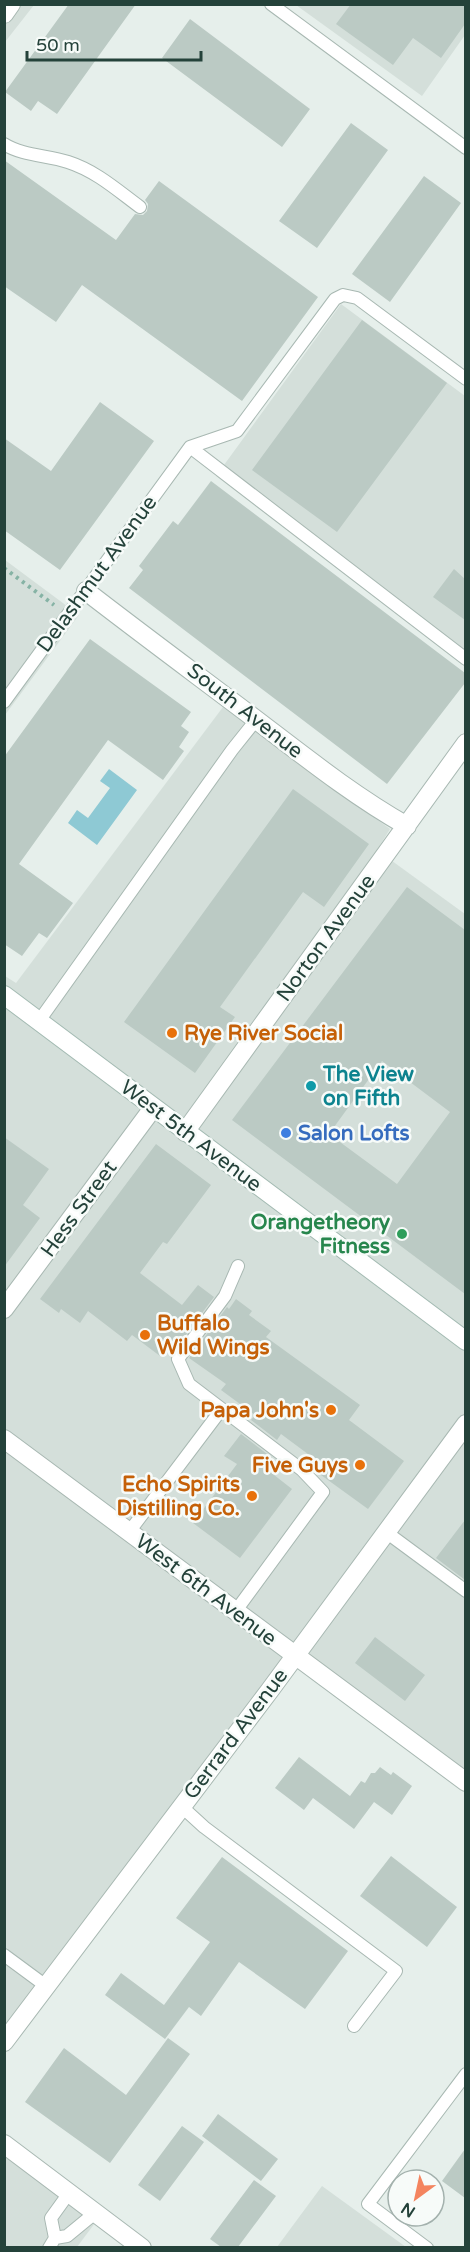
<svg xmlns="http://www.w3.org/2000/svg" width="470" height="2252" font-family="'Varela Round',sans-serif">
<rect width="100%" height="100%" fill="#e6efeb"/>
<path fill="#d4dfda" d="M5,5H34L5,42Z
M296,5H465V35L422,96Z
M341,304L465,396V667L216,476Z
M5,560L79,615L5,715Z
M223,707L390,829L377,850L465,914V1787L294,1659L5,2047V976L16,983Z
M4,2146L101,2215L77,2247H5Z
M322,2186L406,2247H277Z"/>
<path fill="#8ec9d4" d="M109,769L137,790L97,845L68,823L77,810L88,818L110,788L100,781Z"/>
<path fill="#bbcac4" fill-rule="evenodd" d="M69,4H136L57,114L38,101L31,111L5,92Z
M351,4H465V24L441,58L413,38L393,65L336,24Z
M190,19L310,109L282,147L162,58Z
M351,123L388,150L317,248L279,221Z
M4,160L116,240L135,214L143,215L147,211L148,204L145,200L159,181L318,297L242,401L82,285L56,322L4,286Z
M424,176L461,203L390,302L352,274Z
M362,320L447,383L337,532L252,470Z
M100,402L154,441L60,570L4,530V438L51,471Z
M211,481L465,673V683L387,784L129,588L143,570L139,566L173,521L178,525Z
M454,569L465,579V620L433,597Z
M90,639L191,712L181,726L189,732L179,747L184,751L163,780L108,740L19,864L73,903L47,938L39,933L22,956L4,944V757Z
M293,789L369,844L324,907L303,892L220,1007L235,1017L195,1073L124,1022Z
M407,887L465,930V1294L232,1120ZM382,1061L450,1112L397,1184L329,1134Z
M4,1137L49,1169L23,1205L40,1218L4,1267Z
M156,1144L211,1185L167,1244L163,1242L140,1273L182,1305L198,1285L214,1297L176,1348L170,1344L160,1356L132,1335L127,1341L88,1311L80,1323L61,1309L59,1313L40,1299Z
M236,1299L252,1311L249,1315L271,1331L266,1337L360,1405L349,1420L404,1461L368,1509L321,1475L316,1460L281,1434L277,1440L251,1420L255,1415L221,1390L226,1384L189,1358L227,1307L229,1309Z
M241,1434L267,1454L260,1464L292,1489L240,1558L193,1523L237,1464L224,1456Z
M465,1520V1580L436,1558Z
M375,1637L425,1675L405,1701L355,1663Z
M299,1757L350,1796L361,1781L365,1783L371,1773H375L380,1767L391,1775L393,1772L412,1786L392,1815L374,1802L354,1829L313,1798L304,1810L275,1788Z
M391,1856L457,1907L427,1947L360,1896Z
M222,1857L348,1951L305,2009L239,1962L201,2016L189,2007L165,2039L105,1995L121,1973L164,2005L210,1942L176,1918Z
M168,2038L190,2054L110,2163L25,2102L64,2048L126,2095Z
M218,2114L278,2159L261,2181L202,2136Z
M182,2126L204,2142L160,2201L138,2185Z
M465,2149V2198L442,2181Z
M254,2180L276,2196L238,2247H221L210,2239Z"/>
<g fill="none" stroke-linecap="round" stroke-linejoin="round">
<defs>
<path id="service" d="M271,4L466,148
M4,144C23,156 47,155 68,162C96,171 117,190 140,207
M190,447L237,431L335,299L343,295L357,298L466,379
M190,447L466,659
M4,702L190,447
M39,1021L232,750L256,720
M129,1532L221,1410
M386,1532L466,1591
M235,1612L323,1492L302,1470L189,1384L178,1359L225,1296L238,1266
M181,1806L204,1827L396,1971L354,2026
M4,1955L46,1986
M55,2238L67,2236L95,2213
M49,2248L55,2238L51,2218L69,2193
M427,2248L368,2204L466,2074"/>
<path id="minor" d="M4,14L11,4
M86,591C139,632 193,672 246,712C299,752 349,793 407,826
M185,1132L466,743
M4,1309L153,1108
M4,1439L466,1782
M4,2042L270,1690L466,1424
M4,2144L142,2248"/>
<path id="secondary" d="M4,995L466,1341"/>
</defs>
<use href="#service" stroke="#a8b8b2" stroke-width="14"/>
<use href="#minor" stroke="#a8b8b2" stroke-width="20"/>
<use href="#secondary" stroke="#a4bbb3" stroke-width="20"/>
<path stroke="#86b3a5" stroke-width="4" stroke-dasharray="3 4.5" stroke-linecap="butt" d="M4,568L54,605"/>
<use href="#service" stroke="#fff" stroke-width="12"/>
<use href="#minor" stroke="#fff" stroke-width="18"/>
<use href="#secondary" stroke="#fff" stroke-width="18"/>
</g>
<g fill="#e8710a" stroke="#f7fbf9" stroke-width="2">
<circle cx="172" cy="1033" r="6"/>
<circle cx="145" cy="1335" r="6"/>
<circle cx="331" cy="1410" r="6"/>
<circle cx="360" cy="1465" r="6"/>
<circle cx="252" cy="1496" r="6"/>
</g>
<circle fill="#0f9aa8" stroke="#f7fbf9" stroke-width="2" cx="311" cy="1086" r="6"/>
<circle fill="#3f7fe0" stroke="#f7fbf9" stroke-width="2" cx="286" cy="1133" r="6"/>
<circle fill="#2e9e5b" stroke="#f7fbf9" stroke-width="2" cx="402" cy="1234" r="6"/>
<g text-anchor="middle" dominant-baseline="central" stroke-width="5" stroke-linejoin="round" paint-order="stroke">
<g font-size="21" fill="#24423a" stroke="#f7fbf9">
<text transform="translate(97 574) rotate(-54)">Delashmut Avenue</text>
<text transform="translate(245 711) rotate(38)">South Avenue</text>
<text transform="translate(326 938) rotate(-54)">Norton Avenue</text>
<text transform="translate(191 1136) rotate(37)">West 5th Avenue</text>
<text transform="translate(79 1209) rotate(-54)">Hess Street</text>
<text transform="translate(206 1590) rotate(37)">West 6th Avenue</text>
<text transform="translate(236 1734) rotate(-53)">Gerrard Avenue</text>
</g>
<g font-size="21" font-weight="bold" fill="#c56008" stroke="#f7fbf9" text-anchor="end">
<text x="184" y="1033" text-anchor="start">Rye River Social</text>
<text x="157" y="1323" text-anchor="start">Buffalo<tspan x="157" dy="24">Wild Wings</tspan></text>
<text x="319" y="1410">Papa John's</text>
<text x="348" y="1465">Five Guys</text>
<text x="240" y="1484">Echo Spirits<tspan x="240" dy="24">Distilling Co.</tspan></text>
</g>
<g font-size="21" font-weight="bold" fill="#0d838f" stroke="#f7fbf9" text-anchor="start">
<text x="323" y="1074">The View<tspan x="323" dy="24">on Fifth</tspan></text>
</g>
<g font-size="21" font-weight="bold" fill="#366cbe" stroke="#f7fbf9" text-anchor="start">
<text x="298" y="1133">Salon Lofts</text>
</g>
<g font-size="21" font-weight="bold" fill="#27864d" stroke="#f7fbf9" text-anchor="end">
<text x="390" y="1222">Orangetheory<tspan x="390" dy="24">Fitness</tspan></text>
</g>
</g>
<rect width="470" height="2252" fill="none" stroke="#24423a" stroke-width="12"/>
<g transform="translate(416 2198) rotate(213)"><circle r="28" fill="#f7fbf9" stroke="#a3b1ad" stroke-width="1.5"/>
<path d="M0-4.5L10 22L0 15L-10 22Z" fill="#f4845f"/>
<text y="-9" font-size="16" font-weight="bold" text-anchor="middle" fill="#24423a">N</text>
</g>
<path d="M27 51v9h174v-9" fill="none" stroke="#24423a" stroke-width="3"/>
<text x="36" y="51" font-size="18" fill="#24423a" stroke="#f7fbf9" stroke-width="4.5" paint-order="stroke">50 m</text>
</svg>
